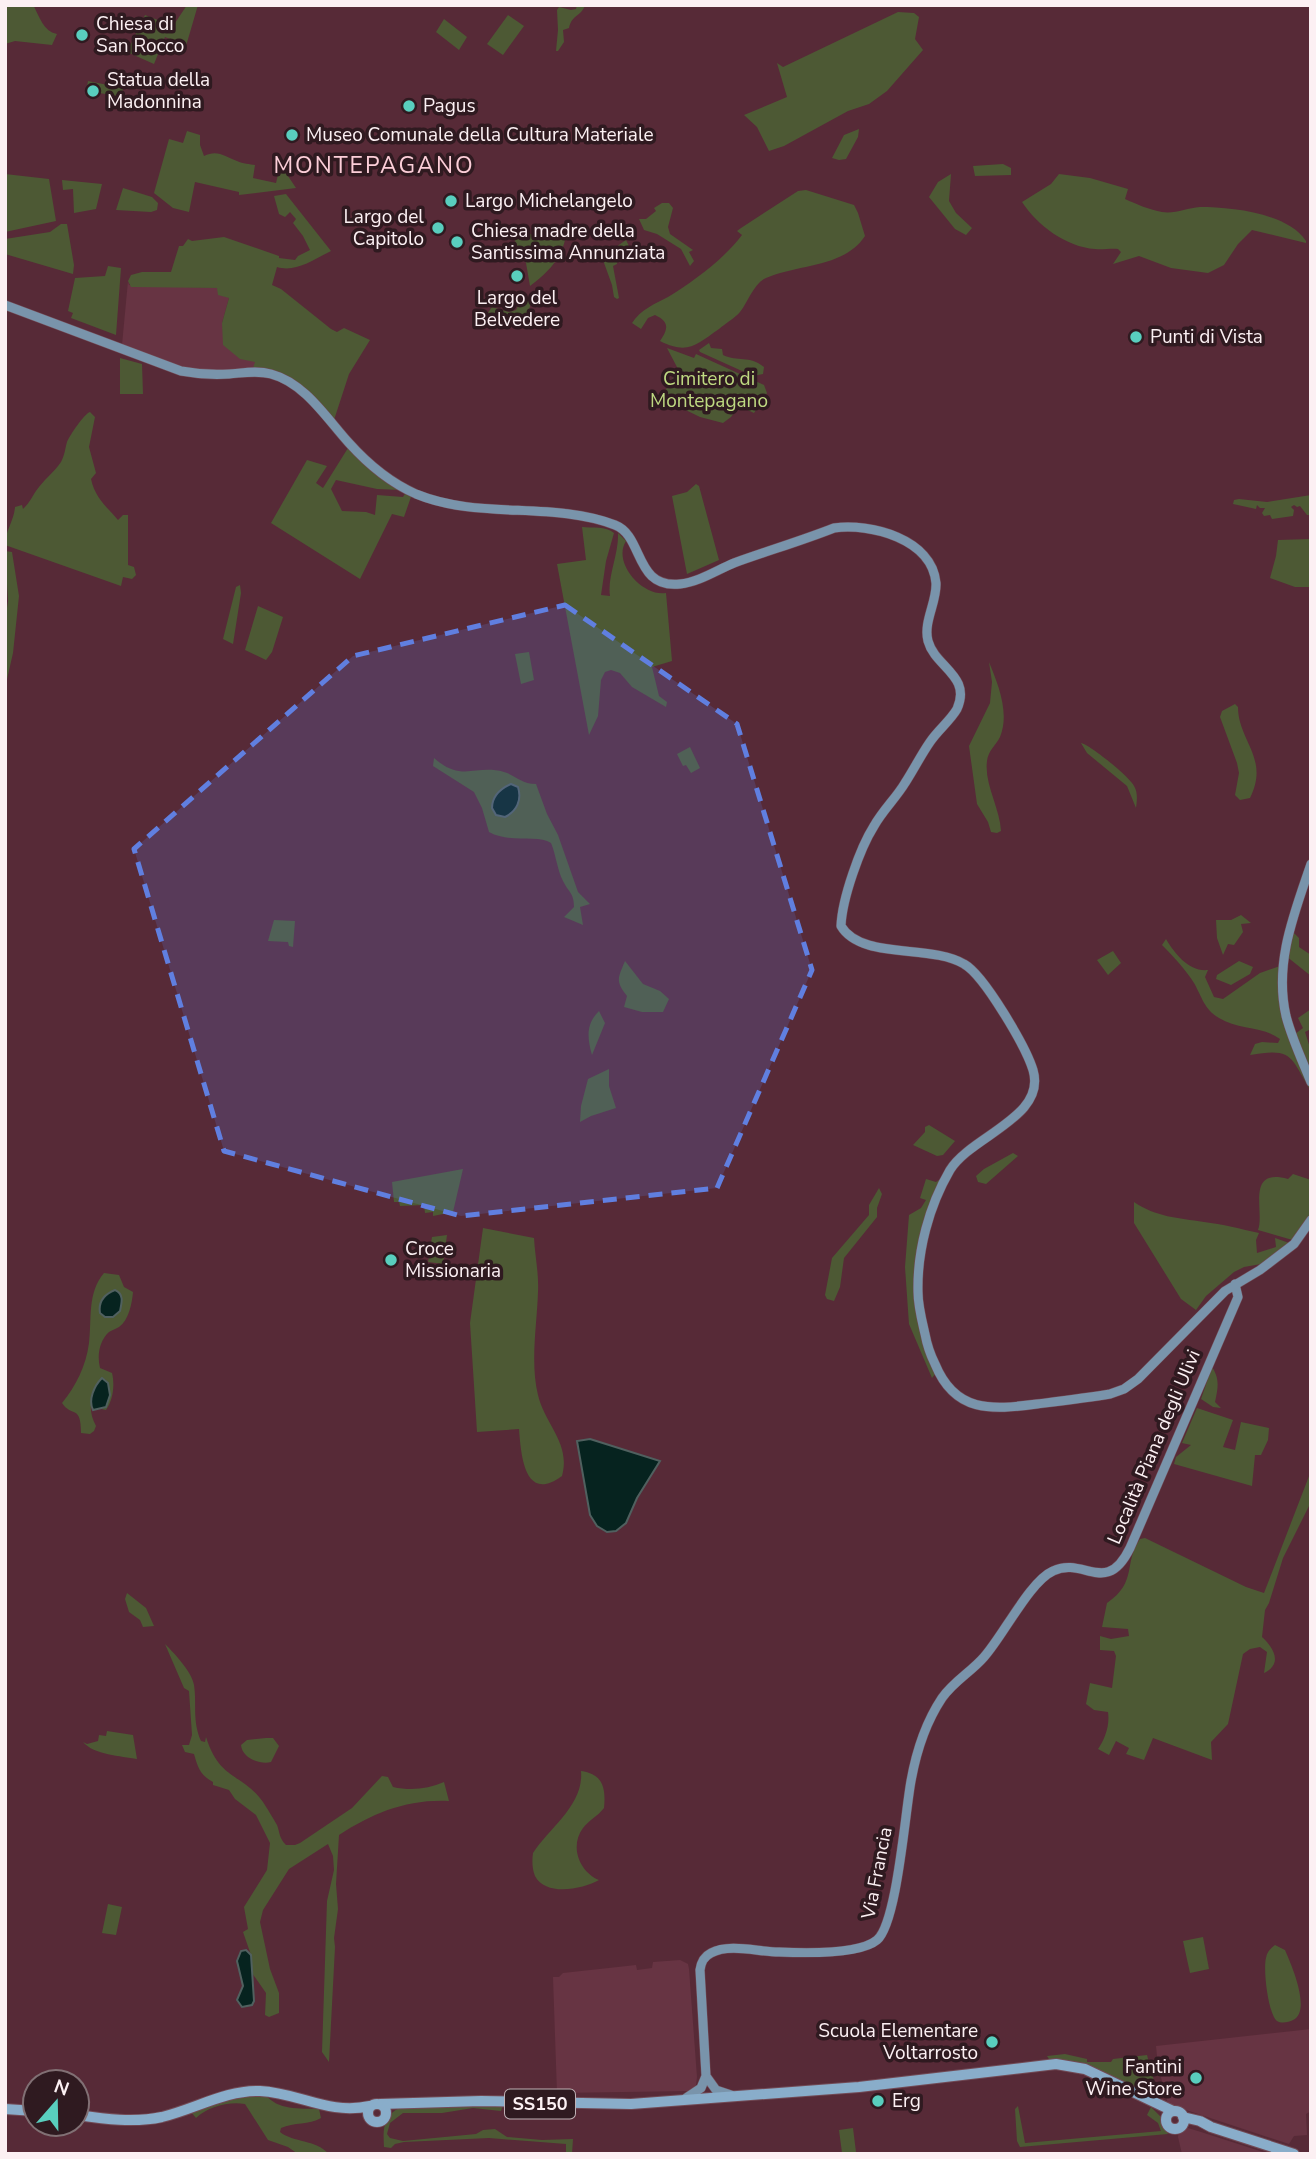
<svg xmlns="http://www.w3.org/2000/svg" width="1316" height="2159" font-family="'Nunito Sans',sans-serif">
<rect width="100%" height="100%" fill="#572a37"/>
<path fill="#673443" d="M128,281L129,285L217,288L229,298L222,323L256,362L253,370H198L177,367L122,345Z
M680,1960L688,1964L689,1969L697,2077L696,2085L691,2091L557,2093L553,1977H559L563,1973L636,1965L637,1970L652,1968L653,1962Z
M1311,2029V2111L1306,2114L1307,2135L1294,2136L1289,2144L1168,2104L1158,2066L1156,2046Z
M1188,2128L1201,2132L1269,2154H1182L1178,2137L1179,2131Z"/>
<path fill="#4d5934" d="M5,5H33C40,17 43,31 57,34L52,45L15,41L5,44Z
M187,5H198L186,46L165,37L154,64L127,52L145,15L173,26Z
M577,5H585C582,16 572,14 569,28L563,30L564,42L558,51H556L558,30L557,10L559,7L571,10L576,9Z
M898,12L914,13L919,17L915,39L923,50L887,91L869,104L848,111L784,146L769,151L757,127L744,115L787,97L777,63L783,67Z
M508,15L524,26L503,55L487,44Z
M444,19L467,37L459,50L436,32Z
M88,81L123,88L122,97L94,92L86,93Z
M859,129L858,137L846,159L839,160L832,158L844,135Z
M187,131L200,135V145L204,156C218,149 225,157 237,161C243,164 250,164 255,165L253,178L276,183L280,166L282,167L296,188L239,195V192L195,182L189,212L173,208L154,193L169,139L183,143Z
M1003,164L1011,168V175L975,176L973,166Z
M5,174L49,179L56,221L5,232Z
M951,174L949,201L956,213L972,228L966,235L955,229L929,197L938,182Z
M1059,174L1090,178L1128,189L1125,199C1136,204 1150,210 1162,212C1175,214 1187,208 1200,207C1231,207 1288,213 1306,241V243L1252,230L1238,244L1224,265L1208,273L1171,268L1139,256L1113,264L1121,252L1118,249C1111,248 1103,250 1095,249C1066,247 1037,225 1022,202L1051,184Z
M62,180L102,184L96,209L74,213L73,189L63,190Z
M123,188L152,197L158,203L157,210L151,212L116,210Z
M806,190L854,205L858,213L865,236C844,268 798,264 766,278C754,283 748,302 740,312C735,318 726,323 719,329C696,345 688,355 660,341C668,329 670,322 655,315L648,318L641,329L632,323C641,309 655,304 668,297C693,282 725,258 742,235L737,231L741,228L798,191Z
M286,194L331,251C314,259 296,273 277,267L272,285L281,289L331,329L337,332L344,328L370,340L349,374L334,420L308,395L253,368L255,362L240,359L223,345L222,323L229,298L218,295L217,288L131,287L128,281L131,275L142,272H171L179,246H183L188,239L192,241L224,237L279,256V258L295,260L298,256L310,250L303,236L293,223L296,219L290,212L285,217L279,214L274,196Z
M662,203H669L673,208L668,227L670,234L693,250L689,252L694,261L690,266L681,249L657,234L644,230L639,219H646L656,211L654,208Z
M61,224H67L74,265L73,274L5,254V239L50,232Z
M514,224C532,237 547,244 567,229C564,256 551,270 530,286L526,263L509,229Z
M626,240L629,246L626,252L619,254L617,264L613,266L619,298L617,299L614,297L612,285L603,260L613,249Z
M108,266L121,268L116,335L71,318L73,313L68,311L75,278L105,276Z
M489,297L532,298C527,330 506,328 480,324L492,307L509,312L516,310L518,306L501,304Z
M709,343L711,348L722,349L723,355C738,362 749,355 764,367L763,374L753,376L700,352L699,350Z
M667,348L694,358L696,354L764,385L767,393L754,413L739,406L731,417L723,423L700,417L661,398L678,369Z
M120,358L142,364L143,394H120Z
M90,412L95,417L89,447L96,473L91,479C95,498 107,507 118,520L123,515H128V565L134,567L136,575L132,579L123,577L121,586L5,545C5,531 14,521 15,507L22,505L23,509C30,503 33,494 39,487C46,478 55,471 61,462C65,454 65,449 67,442C70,435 84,414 90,412Z
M331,429L402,490L377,489L336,480L331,489L342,511L366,512L375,515L377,495L403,497L406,492L412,494L404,517L392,514L360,579L271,523L307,460L327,466L316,483L323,488L348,448Z
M696,484L699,486L719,560L687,574L672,496L687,492Z
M1311,495V515H1307L1300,506L1297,507L1294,505L1291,507L1294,510L1293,516L1272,519L1270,515L1264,516L1262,513L1265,508H1260L1257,505L1256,509L1233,504L1234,500L1239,499L1267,502Z
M582,527C592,528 606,526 614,533L606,561L601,595L610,596C607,577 619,554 618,533L626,541C612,563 643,597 666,593L672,661L652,667L659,696L667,702L666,707L632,687L620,673L611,670L605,672L601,680L598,716L589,735L557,564L586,560Z
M1311,539V587H1295L1270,578L1276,556L1278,540Z
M5,551L12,552L19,596L13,653L5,688V622L8,601Z
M240,585L241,593L233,644L223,639L236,587Z
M258,606L283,617L272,652L266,660L245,650Z
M529,652L534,680L521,684L515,654Z
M989,662C998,684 1010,713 1000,737C996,745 988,751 987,761C984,784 1000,808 1001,831L997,833L991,832L988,822L977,804L969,746L990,703L992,682Z
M1235,704L1238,707C1238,741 1270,758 1250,798L1240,800L1235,795L1239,773L1237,763L1220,717L1222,711Z
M1081,743C1089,744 1130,777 1134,786C1138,792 1137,801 1136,808L1127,786L1087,753Z
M690,747L700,768L691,773L686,765L683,766L677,754Z
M434,758C462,783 475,764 504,772C517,776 521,784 536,784L547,814L558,835L578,892L590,904L580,907L583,925L564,917L574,907C574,893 569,893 563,881C557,869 556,855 551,843C538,834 511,844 489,832L482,808L474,792L433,766Z
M1241,915L1251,923L1241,924L1243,932L1234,945L1228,944L1223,955L1217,938L1216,920H1231Z
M274,920L295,921L293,947L289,946L288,942L268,941Z
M1293,932L1299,938V947L1311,955V976L1286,956Z
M1166,939C1175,954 1189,972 1208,970L1205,977L1214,997L1223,999L1260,973L1280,966L1285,1024L1311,1091C1290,1057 1294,1047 1250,1055L1255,1044L1262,1042L1278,1043L1280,1039C1263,1026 1238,1030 1219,1018C1204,1009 1202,997 1194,983C1186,970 1173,956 1162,945Z
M1113,951L1121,963L1108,975L1097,960Z
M625,961L643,984L660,991L669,999L663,1012H642L624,1007L627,996C615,981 618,978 625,961Z
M1239,961L1253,967L1250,974L1231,985L1216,979L1217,975Z
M1311,1009V1029L1305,1032L1311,1051V1069L1295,1034L1303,1028L1298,1018Z
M599,1011L605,1023L592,1055C587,1037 586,1024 599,1011Z
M609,1069V1086L616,1108L591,1116L580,1122L581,1106L588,1079Z
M929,1125L955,1141L943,1155L937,1156L913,1145L925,1132V1127Z
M1013,1153L1018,1156L986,1184L978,1182L976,1176L984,1169Z
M463,1169L453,1212L433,1216V1212L425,1213L424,1205L400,1206L399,1202H394L392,1182Z
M1293,1174L1311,1180V1216L1296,1241L1258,1230C1265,1212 1245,1167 1288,1179Z
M926,1179L936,1182L940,1179L942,1184L915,1284L917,1320L936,1373L932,1378L909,1324L905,1267L909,1215L921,1208L926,1200L920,1198Z
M879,1188L882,1194L877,1208V1217L844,1258L840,1287L834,1301L827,1299L825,1295L832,1258L869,1215V1205Z
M1134,1202C1156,1217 1178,1218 1204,1222C1222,1224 1241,1229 1259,1233L1256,1240L1257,1253L1276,1247L1275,1238L1292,1244L1261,1264L1244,1267L1234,1272L1206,1296L1196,1310L1181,1299L1134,1223Z
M483,1228L534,1238C535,1256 539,1274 538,1292C537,1325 530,1362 538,1395C545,1425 571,1443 562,1476C524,1504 521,1454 519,1429L477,1432L470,1323Z
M447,1235L443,1264L428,1262L432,1237Z
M104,1273L119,1275L124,1287L133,1292C132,1303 129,1320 119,1327C116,1329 112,1330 109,1332C99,1341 97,1356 100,1368L112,1373C115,1385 113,1400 106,1410L101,1409L106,1407V1380L102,1378C92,1397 86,1407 96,1426L94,1431L90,1434L81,1433C81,1404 72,1418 62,1403C76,1386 86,1366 89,1343C92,1319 87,1293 104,1273Z
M1212,1367C1220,1379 1218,1388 1215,1402L1221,1408L1213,1407L1201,1399Z
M1197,1408L1233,1420L1223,1447L1235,1450L1241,1422L1269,1428L1268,1440L1261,1455H1255L1252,1486L1174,1464L1176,1457L1191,1445L1182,1443Z
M1311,1471V1502L1283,1558L1269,1603L1265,1610L1262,1637C1274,1648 1283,1664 1264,1673L1267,1652L1260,1647L1250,1649L1243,1654L1228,1724L1211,1742L1212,1760L1153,1738L1144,1760L1126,1754L1129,1748L1116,1741L1109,1755L1098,1749C1105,1739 1110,1725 1108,1712L1094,1710L1086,1704L1090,1683L1112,1688L1116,1656L1114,1651L1100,1650V1636L1111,1639L1129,1636L1128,1629L1102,1627L1107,1603C1138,1582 1123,1563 1140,1539L1145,1538L1246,1587L1264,1593Z
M127,1593L146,1608L154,1626L143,1627L140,1620L129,1612L125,1599Z
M165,1644C175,1654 192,1672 194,1685C197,1705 192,1720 201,1741L205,1742L206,1737C220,1781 241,1772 263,1802C267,1808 273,1818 277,1825C280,1833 279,1838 286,1845H295L300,1843L352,1808L382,1776L388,1777L393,1787C411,1791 428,1789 444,1782L449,1801C407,1799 373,1813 339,1835L336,1884L338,1909L334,1938L335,1947L329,2062L322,2052L327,1901L334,1870L333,1856L328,1844L289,1869L263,1910L260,1922L270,1969L279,1993V2013L269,2017L265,2015L266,1993L252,1973L251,1955L243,1932L248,1929L244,1907L267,1870L270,1843L256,1815L235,1799L229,1790L213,1785V1782C200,1775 198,1768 194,1754L185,1752L182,1745H189L192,1735L189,1691L184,1688Z
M107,1731L133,1735L137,1759C121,1756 94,1755 83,1742L87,1744L98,1741L99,1735L106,1736Z
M266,1738H273L279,1746L271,1762C260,1765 242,1758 241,1745L247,1740Z
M581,1771C603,1774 606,1788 604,1808C598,1816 589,1820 583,1828C569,1847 580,1872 599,1880C583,1889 546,1897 535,1876C532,1869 532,1860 533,1853C550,1827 584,1805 581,1771Z
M108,1904L122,1907L116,1935L102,1933Z
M1203,1937L1209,1969L1190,1973L1183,1941Z
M1275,1945L1285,1950C1291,1964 1312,2011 1293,2020C1289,2022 1282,2024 1277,2021C1268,2014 1263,1969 1266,1958C1267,1952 1270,1949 1275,1945Z
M1065,2054L1087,2059V2062H1111L1113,2059L1147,2055L1158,2096L1157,2099L1079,2063L1049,2059L1047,2056Z
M265,2094C278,2111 299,2108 319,2109L321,2118C309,2125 294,2122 281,2128L280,2132C294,2143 315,2139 329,2154H298L288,2147L268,2140L245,2104C229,2101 207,2107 196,2118L191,2112L231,2097Z
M503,2105L501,2111L473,2108L442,2113H403L390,2123L387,2134L390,2138L403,2141L476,2134L483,2130L495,2129L507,2137L542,2140L573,2139L572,2154H566V2144L489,2138L404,2142L395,2144L391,2148L384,2147C383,2130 383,2115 400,2108Z
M1018,2106L1025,2143L1161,2131L1158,2123L1147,2115L1151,2107L1161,2117L1168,2134L1020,2147L1017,2141L1015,2109Z
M853,2128L856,2152L842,2153L839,2130Z"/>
<path fill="#06231f" stroke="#50605f" stroke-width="2" d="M511,784L518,787C522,800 517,811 505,817L496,815L492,808C492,796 500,789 511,784Z
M115,1290C124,1294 122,1302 120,1311L113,1317H105L100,1313C98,1301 105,1294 115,1290Z
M102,1378L108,1383L110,1395L106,1407L93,1410C88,1400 94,1386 102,1378Z
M590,1439L660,1461L637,1498L626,1523L616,1531L607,1532L597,1526L590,1515L577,1441Z
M246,1950L251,1955L254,2001L252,2005L242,2007L237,2000L243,1986L237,1961L241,1951Z"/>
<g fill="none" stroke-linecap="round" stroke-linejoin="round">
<defs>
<path id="secondary" d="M5,305L181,371C197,374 213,375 229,374C243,373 257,370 271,374C305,383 327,419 349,443C367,463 391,483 416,494C479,520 552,501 615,525C644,536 634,589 680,584C699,582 717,570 734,563C767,551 801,541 834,528C871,523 932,539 936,583C937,602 923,622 928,641C935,667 972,676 957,709C950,721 938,730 930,742C921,755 914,769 905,783C896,798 883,810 874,826C860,848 842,899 841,926C861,960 931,944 964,964C984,975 1026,1047 1033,1070C1047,1117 971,1136 950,1170C929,1206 917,1251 918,1292C918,1306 922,1321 925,1334C927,1345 930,1354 935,1364C955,1413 991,1410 1037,1404C1061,1401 1086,1398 1110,1394L1124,1389L1138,1379L1225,1291L1260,1270L1294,1244L1311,1220
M1311,864C1294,914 1274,963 1286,1016C1292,1039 1302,1060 1311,1082
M706,2076L716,2090L731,2095
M686,2098L701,2088L706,2076L700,1970C701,1963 703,1957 711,1953C730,1943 758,1952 779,1952C802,1953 859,1955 877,1940C897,1923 905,1813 911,1781C916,1753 926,1722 942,1698C954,1681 971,1672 984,1657C1003,1636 1030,1581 1053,1571C1084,1556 1106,1597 1130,1548L1238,1297L1235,1284"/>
<path id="primary" d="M368 2113a9 9 0 1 1 18 0a9 9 0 1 1-18 0Z
M380,2104L481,2101L631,2104L859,2087L1056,2064L1085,2069L1173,2111
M5,2109L35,2111
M1166 2120a9 9 0 1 1 18 0a9 9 0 1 1-18 0Z
M77,2115C105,2119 134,2123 162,2117C195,2109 226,2090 260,2091C300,2093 328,2115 370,2106
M1183,2117L1200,2121L1211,2127L1294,2154"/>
</defs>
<use href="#secondary" stroke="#714a55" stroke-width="10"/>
<use href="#primary" stroke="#714a55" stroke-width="12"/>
<use href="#secondary" stroke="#7994ab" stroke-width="9"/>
<use href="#primary" stroke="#89adca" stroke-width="10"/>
</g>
<path fill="#607fe0" fill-opacity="0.2" stroke="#607fe0" stroke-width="5" stroke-dasharray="14 9" stroke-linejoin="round" d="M565,605L737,724L812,970L717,1188L461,1216L224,1151L134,849L353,656Z"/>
<g fill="#59cebe" stroke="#2f1a20" stroke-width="2.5">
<circle cx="82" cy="35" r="7"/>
<circle cx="93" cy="91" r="7"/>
<circle cx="409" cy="106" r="7"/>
<circle cx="292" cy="135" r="7"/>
<circle cx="451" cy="201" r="7"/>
<circle cx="438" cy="228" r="7"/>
<circle cx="457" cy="242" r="7"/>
<circle cx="517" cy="276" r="7"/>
<circle cx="1136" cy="337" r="7"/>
<circle cx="391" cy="1260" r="7"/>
<circle cx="992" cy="2042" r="7"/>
<circle cx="1196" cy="2078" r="7"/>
<circle cx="878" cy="2101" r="7"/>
</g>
<g text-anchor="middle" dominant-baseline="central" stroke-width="7" stroke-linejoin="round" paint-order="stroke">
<rect fill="#2f1a20" stroke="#beb0b4" stroke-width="2" x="505" y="2089.5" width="70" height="29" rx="5"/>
<g font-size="18" font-weight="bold" fill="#fcf0f3">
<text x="540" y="2104">SS150</text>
</g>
<g font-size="19" fill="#fcf0f3" stroke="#2f1a20" text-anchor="start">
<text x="96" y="24">Chiesa di<tspan x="96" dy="22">San Rocco</tspan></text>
<text x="107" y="80">Statua della<tspan x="107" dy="22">Madonnina</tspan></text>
<text x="423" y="106">Pagus</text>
<text x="306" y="135">Museo Comunale della Cultura Materiale</text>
<text x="465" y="201">Largo Michelangelo</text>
<text x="424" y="217" text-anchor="end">Largo del<tspan x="424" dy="22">Capitolo</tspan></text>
<text x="471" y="231">Chiesa madre della<tspan x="471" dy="22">Santissima Annunziata</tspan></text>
<text x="517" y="298" text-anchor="middle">Largo del<tspan x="517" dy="22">Belvedere</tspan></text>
<text x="1150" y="337">Punti di Vista</text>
<text x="405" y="1249">Croce<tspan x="405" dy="22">Missionaria</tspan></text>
<text x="978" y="2031" text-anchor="end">Scuola Elementare<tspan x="978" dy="22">Voltarrosto</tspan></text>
<text x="1182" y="2067" text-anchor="end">Fantini<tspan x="1182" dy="22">Wine Store</tspan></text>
<text x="892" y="2101">Erg</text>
</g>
<g font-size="19" fill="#bed981" stroke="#2f1a20">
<text x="709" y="379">Cimitero di<tspan x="709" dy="22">Montepagano</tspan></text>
</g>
<g font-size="19" fill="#fcf0f3" stroke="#2f1a20">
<text transform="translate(1154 1447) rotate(-67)">Località Piana degli Ulivi</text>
<text transform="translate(877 1873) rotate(-79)">Via Francia</text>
</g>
<g font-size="23" letter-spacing="2" fill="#fcced8" stroke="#2f1a20">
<text x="374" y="165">MONTEPAGANO</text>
</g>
</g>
<rect width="1316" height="2159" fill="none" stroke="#fcf0f3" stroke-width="14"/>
<g transform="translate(56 2103) rotate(20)"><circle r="33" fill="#2f1a20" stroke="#817074" stroke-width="2"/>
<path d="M0-5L12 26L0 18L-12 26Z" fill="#59cebe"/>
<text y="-10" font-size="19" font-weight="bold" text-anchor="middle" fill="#fcf0f3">N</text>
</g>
</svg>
